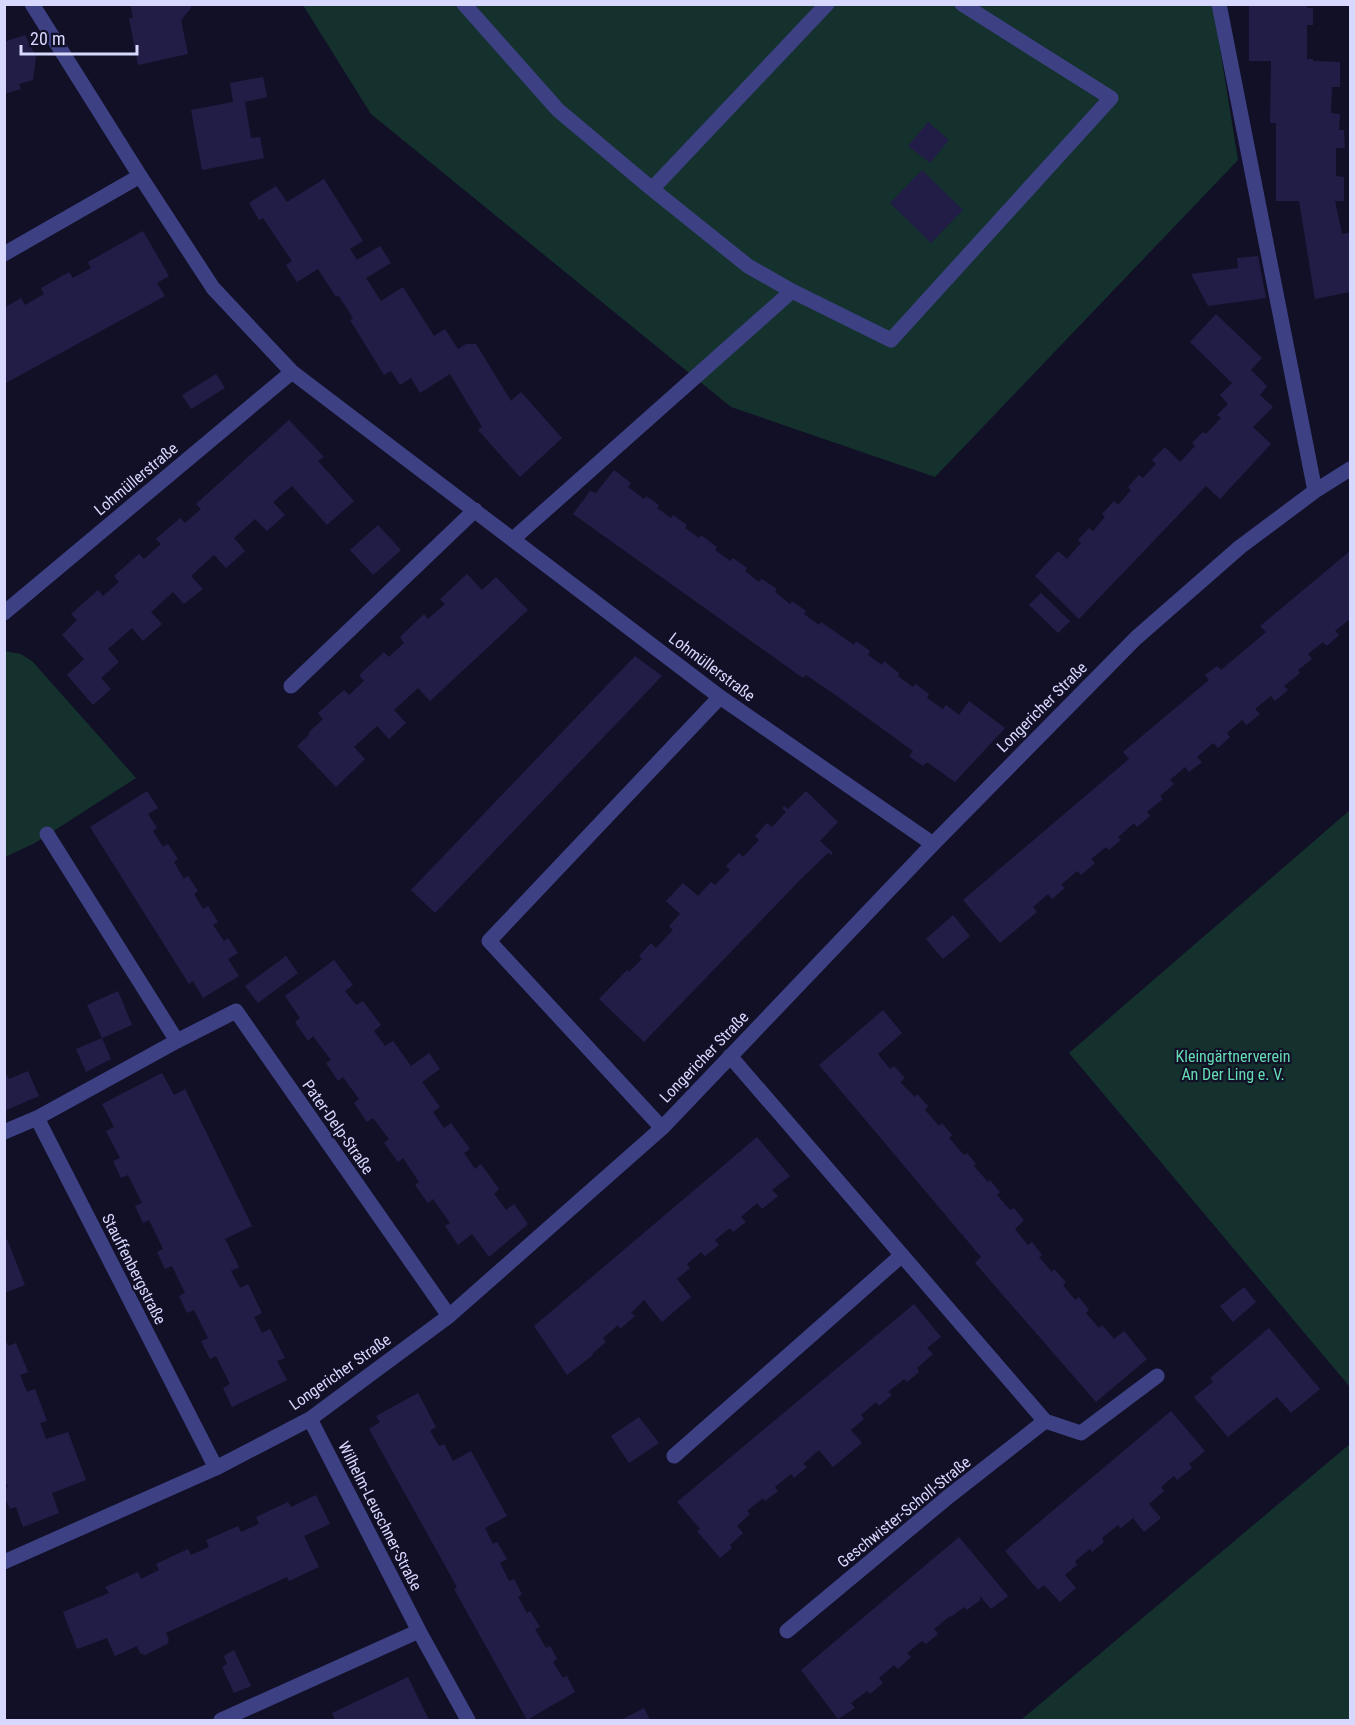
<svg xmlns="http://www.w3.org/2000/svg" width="1355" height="1725" font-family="'Roboto Condensed',sans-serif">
<rect width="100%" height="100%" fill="#121027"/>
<path fill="#14312d" d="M303,5H1213L1238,160L935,477L731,407L371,114Z
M4,651L21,654L33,662L136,778L35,843L5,857Z
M1350,810V1387L1069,1053Z
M1350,1444V1720H1021Z"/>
<path fill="#221d47" d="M130,4H190L191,8L181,20L188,54L138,65L129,18H133Z
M1249,4H1307V8H1313V25H1307V59H1313V61L1340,62V87H1332L1331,113L1340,114L1339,130H1344L1345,148H1336V176L1344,177V201H1335L1342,234L1350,233V292L1315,299L1299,201H1276V123H1270L1271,61H1249Z
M25,35L36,57L33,80L19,84L21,89L4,94V42Z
M263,77L267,97L245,102L251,138L260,137L264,158L202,170L191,110L233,102L230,83Z
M928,122L949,140L930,163L908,146Z
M922,170L963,210L931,243L890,203Z
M324,179L363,241L350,249L357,260L380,246L391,263L366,278L381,301L403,287L434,336L445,329L458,349L466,344H476L511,401L521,392L562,438L520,477L478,430L482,427L450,374L420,393L411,378L400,385L391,371L384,375L350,320L353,319L350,313L338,295L336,297L318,269L297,282L286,265L292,261L263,218L259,220L249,203L276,186L287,202Z
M143,231L169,276L157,283L165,296L4,384V308L21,298L25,305L44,294L41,288L69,272L73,278L91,268L88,262Z
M1258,256L1266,298L1208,306L1191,274L1238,268L1237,258Z
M1216,314L1262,358L1251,370L1267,386L1260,395L1273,407L1253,427L1271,444L1220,499L1206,486L1079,619L1035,576L1058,551L1067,559L1081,543L1078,540L1089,528L1093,531L1105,517L1102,514L1114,501L1118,505L1131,490L1128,487L1139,475L1143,478L1156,464L1152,460L1165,447L1180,462L1195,446L1192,443L1203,432L1206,434L1221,418L1217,415L1228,404L1220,395L1232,383L1190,342Z
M216,374L225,388L191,409L182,395Z
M289,420L324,457L318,461L354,501L327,525L292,486L273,502L285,515L267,531L255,519L234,538L245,551L226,568L214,555L191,576L203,589L184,604L173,592L151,612L162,624L143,641L132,628L108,649L119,662L101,678L111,689L93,705L67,675L84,659L62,635L77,620L71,614L98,590L103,596L119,582L114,576L139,554L144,559L161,544L156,539L180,518L185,523L201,509L196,504Z
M614,470L631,483L628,487L644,499L646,496L659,505L657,508L671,518L673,515L687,525L685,528L699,538L701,535L717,547L715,550L730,561L733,558L747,568L745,571L759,582L762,579L777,589L775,592L790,604L792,601L806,611L804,614L819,625L821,622L854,645L856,641L870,651L868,655L882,665L884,661L899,673L898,676L913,687L916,684L929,694L927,698L943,709L946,705L959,715L969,701L1005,728L955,782L927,762L923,766L909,756L913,751L837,696L806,675L803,678L573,514L590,491L596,493Z
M378,525L401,550L373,575L350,550Z
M1350,551V619L1335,631L1339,635L1327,646L1323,642L1308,654L1312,659L1298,670L1300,673L1284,686L1288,690L1275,701L1271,696L1255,709L1260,714L1247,725L1242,720L1227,733L1230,737L1218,748L1213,743L1197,757L1202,762L1189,772L1185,767L1170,780L1174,784L1160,796L1163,799L1147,812L1150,816L1137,827L1134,823L1118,837L1121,840L1109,850L1106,847L1091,859L1095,863L1081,875L1077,871L1061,885L1065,888L1052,899L1048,894L1033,907L1037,912L1000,943L963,900L1129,759L1123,752L1209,680L1205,675L1217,666L1221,670L1266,632L1260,626Z
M467,574L482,590L496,577L528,610L430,701L418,688L394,710L406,723L389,739L377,726L354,747L365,759L336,787L297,746L309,735L308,733L323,719L318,713L344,690L349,695L364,681L359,675L384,652L389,657L404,643L400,637L424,614L428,619L445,604L440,599Z
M1041,593L1070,621L1058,633L1029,605Z
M635,656L662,676L435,913L411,890Z
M147,791L158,808L148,814L157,828L153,831L163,847L168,844L178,859L174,862L184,879L188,876L198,891L194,894L203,909L208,906L218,922L213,925L224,941L228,938L238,953L228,959L239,976L203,998L193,981L189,984L90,827Z
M806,791L838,822L820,841L833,853L831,855L828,853L800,880L644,1042L599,999L627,970L629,972L642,959L639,956L651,943L656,948L673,930L669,926L680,914L666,901L683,883L698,896L711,882L715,885L730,870L726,866L739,853L743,857L759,840L755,836L767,823L772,827L786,812L782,808L784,806L788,809Z
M953,915L970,936L943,959L926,939Z
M286,956L298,973L258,1003L245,986Z
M334,960L353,985L345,991L356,1005L363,1001L381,1025L374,1031L385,1046L393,1041L411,1066L429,1053L440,1069L422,1082L440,1107L433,1112L444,1128L451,1123L470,1149L464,1153L475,1169L481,1164L499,1189L494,1194L506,1210L514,1204L528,1224L489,1257L472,1234L458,1245L445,1226L450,1223L433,1199L428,1203L415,1185L419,1182L403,1158L398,1162L384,1143L389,1139L373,1118L367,1122L354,1103L359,1099L343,1077L338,1081L326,1063L331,1060L313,1036L308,1041L295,1022L300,1018L285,996Z
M118,991L132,1025L102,1038L87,1005Z
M883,1010L902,1033L878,1054L890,1069L894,1066L905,1078L900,1082L915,1097L917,1094L928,1106L925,1110L939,1126L942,1123L952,1135L949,1138L964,1155L967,1153L976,1164L974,1166L988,1182L990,1180L1000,1192L997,1195L1010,1210L1014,1208L1024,1220L1015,1229L1028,1245L1032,1242L1042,1255L1039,1257L1052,1272L1054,1269L1066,1282L1063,1285L1075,1300L1079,1297L1089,1310L1086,1313L1099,1328L1102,1325L1114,1339L1124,1331L1147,1359L1096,1402L975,1263L981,1257L819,1065Z
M102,1038L111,1059L86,1072L76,1049Z
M4,1069L9,1079L28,1071L39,1096L4,1111Z
M162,1073L174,1095L185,1089L252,1226L225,1239L239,1267L231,1271L240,1288L248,1284L262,1313L254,1317L262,1333L270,1329L285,1358L277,1361L287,1380L232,1407L223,1388L230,1384L216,1356L210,1359L201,1341L208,1338L194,1310L187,1313L179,1296L185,1293L172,1266L165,1269L157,1252L163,1249L149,1220L143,1223L135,1206L142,1203L128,1175L121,1178L113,1161L120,1158L106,1131L114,1127L102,1104Z
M757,1137L790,1176L772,1190L778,1196L762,1209L757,1203L741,1217L746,1222L733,1232L730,1228L715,1240L719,1245L705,1256L701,1252L687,1264L690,1268L677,1279L691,1297L662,1322L644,1300L631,1313L635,1316L620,1329L618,1325L603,1338L606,1342L592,1354L593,1355L567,1375L534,1326Z
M7,1239L25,1285L4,1293V1240Z
M1244,1287L1256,1302L1233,1322L1220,1306Z
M914,1304L941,1337L927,1348L933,1354L917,1368L919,1372L907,1382L904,1379L888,1392L892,1395L879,1406L876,1402L861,1415L864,1419L851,1430L862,1443L833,1467L819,1450L803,1464L807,1467L794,1478L791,1474L775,1487L778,1491L765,1501L763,1498L747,1511L750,1514L737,1526L743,1533L730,1545L732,1548L720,1558L697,1531L700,1529L677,1502Z
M1269,1328L1320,1389L1291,1413L1277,1397L1228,1437L1194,1397L1213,1382L1210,1378Z
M5,1337L8,1346L16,1343L28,1372L20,1375L27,1392L35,1389L47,1421L40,1423L46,1439L68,1432L86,1480L52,1493L59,1513L23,1527L16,1507L10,1509L4,1496V1488L8,1487L4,1479Z
M418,1393L436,1427L430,1431L439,1446L444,1444L453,1461L471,1451L507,1516L485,1528L493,1544L497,1542L507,1559L500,1563L509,1581L514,1579L522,1594L518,1597L527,1613L530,1611L540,1627L535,1629L546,1648L550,1646L557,1659L553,1662L563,1678L567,1676L575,1692L527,1720L454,1589L457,1587L369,1429L380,1422L376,1416Z
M1171,1411L1205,1451L1189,1464L1192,1468L1177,1480L1174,1476L1161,1487L1164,1491L1149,1504L1161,1518L1144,1532L1133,1518L1121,1528L1118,1525L1102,1538L1104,1542L1092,1552L1090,1549L1075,1561L1077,1565L1065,1575L1076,1588L1060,1602L1044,1585L1038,1590L1005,1551Z
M639,1417L659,1443L629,1463L611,1436Z
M316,1495L330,1524L304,1536L319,1567L289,1581L287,1577L166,1633L169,1640L167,1644L145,1655L140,1653L137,1646L115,1656L107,1638L77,1649L63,1612L109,1593L105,1587L138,1572L141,1579L159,1570L156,1564L188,1549L191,1555L209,1547L206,1540L238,1526L241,1532L259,1524L256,1517L288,1502L291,1507Z
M959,1537L1008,1596L991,1609L980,1596V1600L967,1610L964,1607L951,1617L950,1616L934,1629L938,1634L926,1644L922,1641L907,1653L911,1657L898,1669L894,1665L879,1678L883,1683L870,1694L867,1691L851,1703L855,1708L838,1719L801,1670Z
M234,1650L251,1686L234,1693L222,1667L227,1664L224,1656Z
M408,1677L429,1720H335L332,1713Z
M644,1708L650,1720H621Z"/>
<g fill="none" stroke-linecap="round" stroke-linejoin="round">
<path stroke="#3d4184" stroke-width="15" d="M32,4L140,176L213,288L292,372L720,697L933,844
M464,4L558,110L652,189L748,266L792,291L891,340L1111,98L962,4
M1219,4L1315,491
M652,189L827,4
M4,254L140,176
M513,539L792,291
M4,613L292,372
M291,686L475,510
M47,834L177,1041L236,1011L449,1316
M730,1056L1045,1421L948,1497L787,1631
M37,1118L177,1041
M662,1128L489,941L720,697
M4,1132L37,1118L216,1468
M310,1419L419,1631L468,1720
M1045,1421L1081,1433L1157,1376
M674,1456L902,1255
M4,1562L216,1468L310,1419L449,1316L662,1128L933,844L1136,638L1240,547L1315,491L1350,469
M221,1720L419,1631"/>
</g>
<g text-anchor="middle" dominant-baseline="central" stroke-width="4.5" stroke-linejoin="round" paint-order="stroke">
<g font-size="16" fill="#d8d7fe" stroke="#121027">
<text transform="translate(136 479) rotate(-40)">Lohmüllerstraße</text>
<text transform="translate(712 667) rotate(37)">Lohmüllerstraße</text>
<text transform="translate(1042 707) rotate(-45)">Longericher Straße</text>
<text transform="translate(704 1057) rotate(-46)">Longericher Straße</text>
<text transform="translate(338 1127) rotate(55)">Pater-Delp-Straße</text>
<text transform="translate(134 1269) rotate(63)">Stauffenbergstraße</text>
<text transform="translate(340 1372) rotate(-35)">Longericher Straße</text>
<text transform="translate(904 1512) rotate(-39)">Geschwister-Scholl-Straße</text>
<text transform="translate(380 1516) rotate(63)">Wilhelm-Leuschner-Straße</text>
</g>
<g font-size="16" fill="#65ddb3" stroke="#121027">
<text x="1233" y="1056">Kleingärtnerverein<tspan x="1233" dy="18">An Der Ling e. V.</tspan></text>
</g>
</g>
<rect width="1355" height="1725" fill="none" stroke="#d8d7fe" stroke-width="12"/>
<path d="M21 45v9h116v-9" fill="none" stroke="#d8d7fe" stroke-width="3"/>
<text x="30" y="45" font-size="18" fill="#d8d7fe" stroke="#121027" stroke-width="4.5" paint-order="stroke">20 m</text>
</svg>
